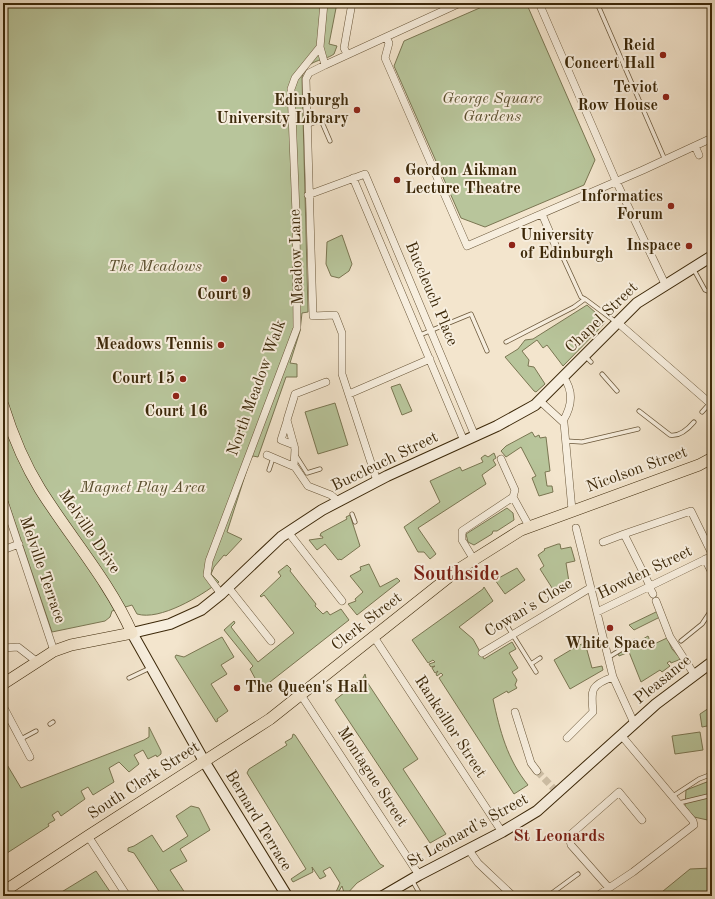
<svg xmlns="http://www.w3.org/2000/svg" width="715" height="899" font-family="'Old Standard TT',serif">
<rect width="100%" height="100%" fill="#f3e5cd"/>
<filter id="stains"><feTurbulence type="fractalNoise" baseFrequency=".005" numOctaves="4"/><feColorMatrix values="0 0 0 0 .2 0 0 0 0 .09 0 0 0 0 .02 0 0 0 .5 -.17"/></filter>
<radialGradient id="worn" r=".72"><stop offset=".6" stop-color="#630" stop-opacity="0"/><stop offset="1" stop-color="#630" stop-opacity=".3"/></radialGradient>
<path fill="#b8c59b" stroke="#7a7652" d="M3,3H337L329,44L337,46L334,54C323,62 308,58 302,77L308,312L302,313L300,331L290,363L297,364V377H286L258,457L253,456L250,460L227,532L242,539L226,556L224,555L214,567L211,574L219,582C201,596 160,621 137,614L132,605L112,611L110,617L105,621L52,632L3,487Z
M491,3H518L528,7L595,160L584,185L485,227L461,218L394,66L404,41Z
M342,235L352,264L349,271L339,278L331,276L326,264L327,242Z
M587,305L606,322L563,366L547,345L543,348L537,340L522,351L529,360L528,366L534,367L545,384L536,392L534,391L505,357L518,349L525,340L533,339Z
M400,384L412,411L402,415L391,387Z
M335,403L348,445L318,454L305,412Z
M532,432L535,437L539,435L540,438L546,437L550,471L545,472L547,486H552L553,492L539,496L532,478L536,476L521,447L506,457L501,451L506,446Z
M494,453L496,458L493,460L496,465L482,475L486,484L418,528L436,554L430,559L424,552H418L404,527L440,502L430,481L460,467L462,471L483,462L481,458L485,455L488,457Z
M507,508L513,513L514,520L497,531H493L492,534L474,545L468,542L466,534Z
M350,515L360,546L341,560L340,559L338,560L325,544L317,550L309,540L323,538L322,536H320L321,533L347,519L346,517Z
M558,544H560L561,549L571,547L575,561L566,563L569,582L554,591L540,569L544,566L538,555L545,550L544,549Z
M369,564L380,587L397,578L400,581L357,615L348,604L356,601L355,599L363,592L350,576L361,570L360,567Z
M287,565L291,569L290,571L316,604L315,606L323,614L327,611L330,615L341,609L349,620L261,689L250,669L253,666L224,630L234,621L235,623L231,627L258,662L294,633L264,595L261,597L260,596L281,576L278,572Z
M517,568L525,580L505,594L495,580Z
M484,587L493,601L459,627L473,639L484,659L512,642L516,649L509,653L518,668L512,672L517,680L515,685L517,688L508,693L507,691L493,699C500,731 507,759 528,785L514,794L439,678L443,675L441,673L437,676L436,674L438,671L435,673L432,668L435,666L431,667L429,664L435,662L433,660L428,663L412,640L483,589Z
M658,611L660,617L634,630L629,625Z
M648,636L652,645L667,638L672,649L681,659L671,663L670,661L667,663L670,666L662,672L660,670L641,682L629,652L619,656L618,654Z
M222,637L234,657L221,665L227,674L211,684L228,711L217,719L218,721L216,722L175,657L176,655L184,657Z
M585,643L592,668L602,666L603,670L570,689L554,660L579,645Z
M365,674L367,682L418,759L403,769L446,834L430,843L335,700L363,678Z
M712,706V725L702,727L700,714Z
M149,727L161,751V754L157,757L156,755L148,759L143,750L134,755L139,764L129,772L119,762L109,768L114,782L93,795L88,787L81,791L85,799L61,816L58,811L52,815L55,820L48,824L49,826L4,855L5,859L3,861V758L21,788L144,740L149,737Z
M700,732L703,750L675,754L672,736Z
M293,734L295,735L380,864L384,866L357,883L345,896L342,886L336,896H330L336,892L340,883L330,867L323,871L326,876L320,879L312,867L313,872L293,882L291,879L306,869L247,773L249,769L287,745L285,742L292,738Z
M712,780V821L694,817L685,806L686,790Z
M191,806L199,808L210,830L180,849L187,861L170,870L187,896H162L134,853L128,851V848L134,846L152,835L163,852L188,836L176,816Z
M712,868V896H657L690,869Z
M96,871L113,896H55Z"/>
<g fill="none" stroke-linecap="round" stroke-linejoin="round">
<path stroke="#cebfa6" stroke-width="7" stroke-dasharray="7 3.5" stroke-linecap="butt" d="M537,771L558,793"/>
<defs>
<path id="lane" d="M597,3L665,160
M321,120L330,141
M308,125L324,119
M559,249L581,297L585,299
M694,270L705,290L712,293
M420,335L471,314L487,351
M506,342L574,307L585,299L616,322
M585,356L591,362
M602,374L617,391
M639,411L670,435C680,437 688,429 694,422
M702,412L710,403
M566,441L582,442L638,429
M295,454L307,473L320,469
M269,470L273,458
M352,514L355,522
M506,624L536,672
M681,641L702,624L712,609
M609,657L635,641
M531,664L540,658
M129,678L150,668
M50,724L53,722
M21,739L36,731
M673,796L699,779L712,774
M679,803L712,795
M412,880L421,896
M463,896H468
M548,896L578,874"/>
<path id="street" d="M539,3L616,181L665,284
M386,37L389,43L385,58L467,246L643,170L712,138
M320,47L325,65
M347,54L344,48L352,3
M695,146L699,155
M353,178L464,441
M308,195L365,174L475,436
M542,214L556,247L559,249
M617,322L712,405
M349,394L430,359
M540,401L564,423L572,510
M287,421L281,440L294,445
M563,421C572,406 574,392 564,378
M267,455L295,467L308,486L331,495L338,501
M501,459L515,490L513,497
M294,466L295,449L287,420L295,394L326,382
M377,481L342,374V333L335,315L313,316L306,79L309,73L325,65L460,3
M3,498L54,651
M576,528L613,677L634,723
M288,532L342,601
M603,542L624,534
M3,550L19,544
M705,559L712,573
M474,560L462,540V531L513,497L529,526
M649,586L653,594
M650,586L624,534L691,511L712,554
M228,587L271,641
M221,594L207,575L209,561L297,328L296,213L291,89L295,78L320,47L324,3
M656,601L670,637L694,674
M597,612L712,556
M374,637L502,832
M3,648L18,647L36,661
M482,653L590,588
M301,695L419,875
M3,706L30,757
M515,712L531,763L537,771
M567,738L593,712C591,690 590,685 613,677
M88,836L127,896
M469,850L478,863L513,896
M609,888L571,845L569,836L619,792L642,820
M597,896L633,872L694,825L693,821L621,735"/>
<path id="secondary" d="M287,896L204,761L132,633L170,624L201,610L221,594L281,537L322,510L387,476L497,426L535,405L637,303L712,256
M383,896L419,875L502,832L537,811L656,704L712,662"/>
<path id="primary" d="M3,405C12,434 24,463 40,489C70,537 109,581 132,633L71,645L54,651L3,684
M3,892L88,836L270,719L459,569L521,530L699,465L712,458"/>
</defs>
<use href="#lane" stroke="#6a573a" stroke-width="5"/>
<use href="#street" stroke="#6a573a" stroke-width="8"/>
<use href="#secondary" stroke="#3c2809" stroke-width="12"/>
<use href="#primary" stroke="#3c2809" stroke-width="12"/>
<use href="#lane" stroke="#f7eede" stroke-width="3.5"/>
<use href="#street" stroke="#f7eede" stroke-width="7"/>
<use href="#secondary" stroke="#f7eede" stroke-width="10"/>
<use href="#primary" stroke="#f3e5cd" stroke-width="11"/>
</g>
<g fill="#8f2418" stroke="#f7eede" stroke-width="1.5">
<circle cx="663" cy="55" r="4"/>
<circle cx="666" cy="97" r="4"/>
<circle cx="357" cy="110" r="4"/>
<circle cx="397" cy="180" r="4"/>
<circle cx="671" cy="206" r="4"/>
<circle cx="512" cy="245" r="4"/>
<circle cx="689" cy="246" r="4"/>
<circle cx="224" cy="279" r="4"/>
<circle cx="221" cy="345" r="4"/>
<circle cx="183" cy="379" r="4"/>
<circle cx="176" cy="396" r="4"/>
<circle cx="610" cy="628" r="4"/>
<circle cx="237" cy="688" r="4"/>
</g>
<g text-anchor="middle" dominant-baseline="central" stroke-width="4" stroke-linejoin="round" paint-order="stroke">
<g font-size="16" font-weight="bold" fill="#3c2809" stroke="#f7eede" text-anchor="end">
<text x="655" y="46">Reid<tspan x="655" dy="18">Concert Hall</tspan></text>
<text x="658" y="88">Teviot<tspan x="658" dy="18">Row House</tspan></text>
<text x="349" y="101">Edinburgh<tspan x="349" dy="18">University Library</tspan></text>
<text x="405" y="171" text-anchor="start">Gordon Aikman<tspan x="405" dy="18">Lecture Theatre</tspan></text>
<text x="663" y="197">Informatics<tspan x="663" dy="18">Forum</tspan></text>
<text x="520" y="236" text-anchor="start">University<tspan x="520" dy="18">of Edinburgh</tspan></text>
<text x="681" y="246">Inspace</text>
<text x="224" y="295" text-anchor="middle">Court 9</text>
<text x="213" y="345">Meadows Tennis</text>
<text x="175" y="379">Court 15</text>
<text x="176" y="412" text-anchor="middle">Court 16</text>
<text x="610" y="644" text-anchor="middle">White Space</text>
<text x="245" y="688" text-anchor="start">The Queen's Hall</text>
</g>
<g font-size="16" font-style="italic" fill="#5b4f2e" stroke="#f7eede">
<text x="492" y="99">George Square<tspan x="492" dy="18">Gardens</tspan></text>
<text x="155" y="267">The Meadows</text>
<text x="143" y="488">Magnet Play Area</text>
</g>
<g font-size="16" fill="#3c2809" stroke="#f7eede">
<text transform="translate(297 257) rotate(-92)">Meadow Lane</text>
<text transform="translate(431 294) rotate(67)">Buccleuch Place</text>
<text transform="translate(602 318) rotate(-44)">Chapel Street</text>
<text transform="translate(257 388) rotate(-70)">North Meadow Walk</text>
<text transform="translate(385 462) rotate(-26)">Buccleuch Street</text>
<text transform="translate(637 470) rotate(-20)">Nicolson Street</text>
<text transform="translate(89 532) rotate(56)">Melville Drive</text>
<text transform="translate(42 570) rotate(71)">Melville Terrace</text>
<text transform="translate(645 573) rotate(-26)">Howden Street</text>
<text transform="translate(529 608) rotate(-31)">Cowan's Close</text>
<text transform="translate(367 622) rotate(-38)">Clerk Street</text>
<text transform="translate(663 680) rotate(-39)">Pleasance</text>
<text transform="translate(450 727) rotate(57)">Rankeillor Street</text>
<text transform="translate(372 777) rotate(57)">Montague Street</text>
<text transform="translate(144 781) rotate(-33)">South Clerk Street</text>
<text transform="translate(258 821) rotate(59)">Bernard Terrace</text>
<text transform="translate(468 831) rotate(-29)">St Leonard's Street</text>
</g>
<g font-size="17" font-weight="bold" fill="#7a1f14" stroke="#f7eede">
<text x="559" y="836">St Leonards</text>
</g>
<g font-size="20" font-weight="bold" fill="#7a1f14" stroke="#f7eede">
<text x="456" y="575">Southside</text>
</g>
</g>
<rect width="715" height="899" fill="none" stroke="#f3e5cd" stroke-width="16"/>
<rect x="4" y="4" width="707" height="891" fill="none" stroke="#3c2809" stroke-width="2"/>
<rect x="8" y="8" width="699" height="883" fill="none" stroke="#3c2809"/>
<rect width="100%" height="100%" filter="url(#stains)"/>
<rect width="100%" height="100%" fill="url(#worn)"/>
</svg>
